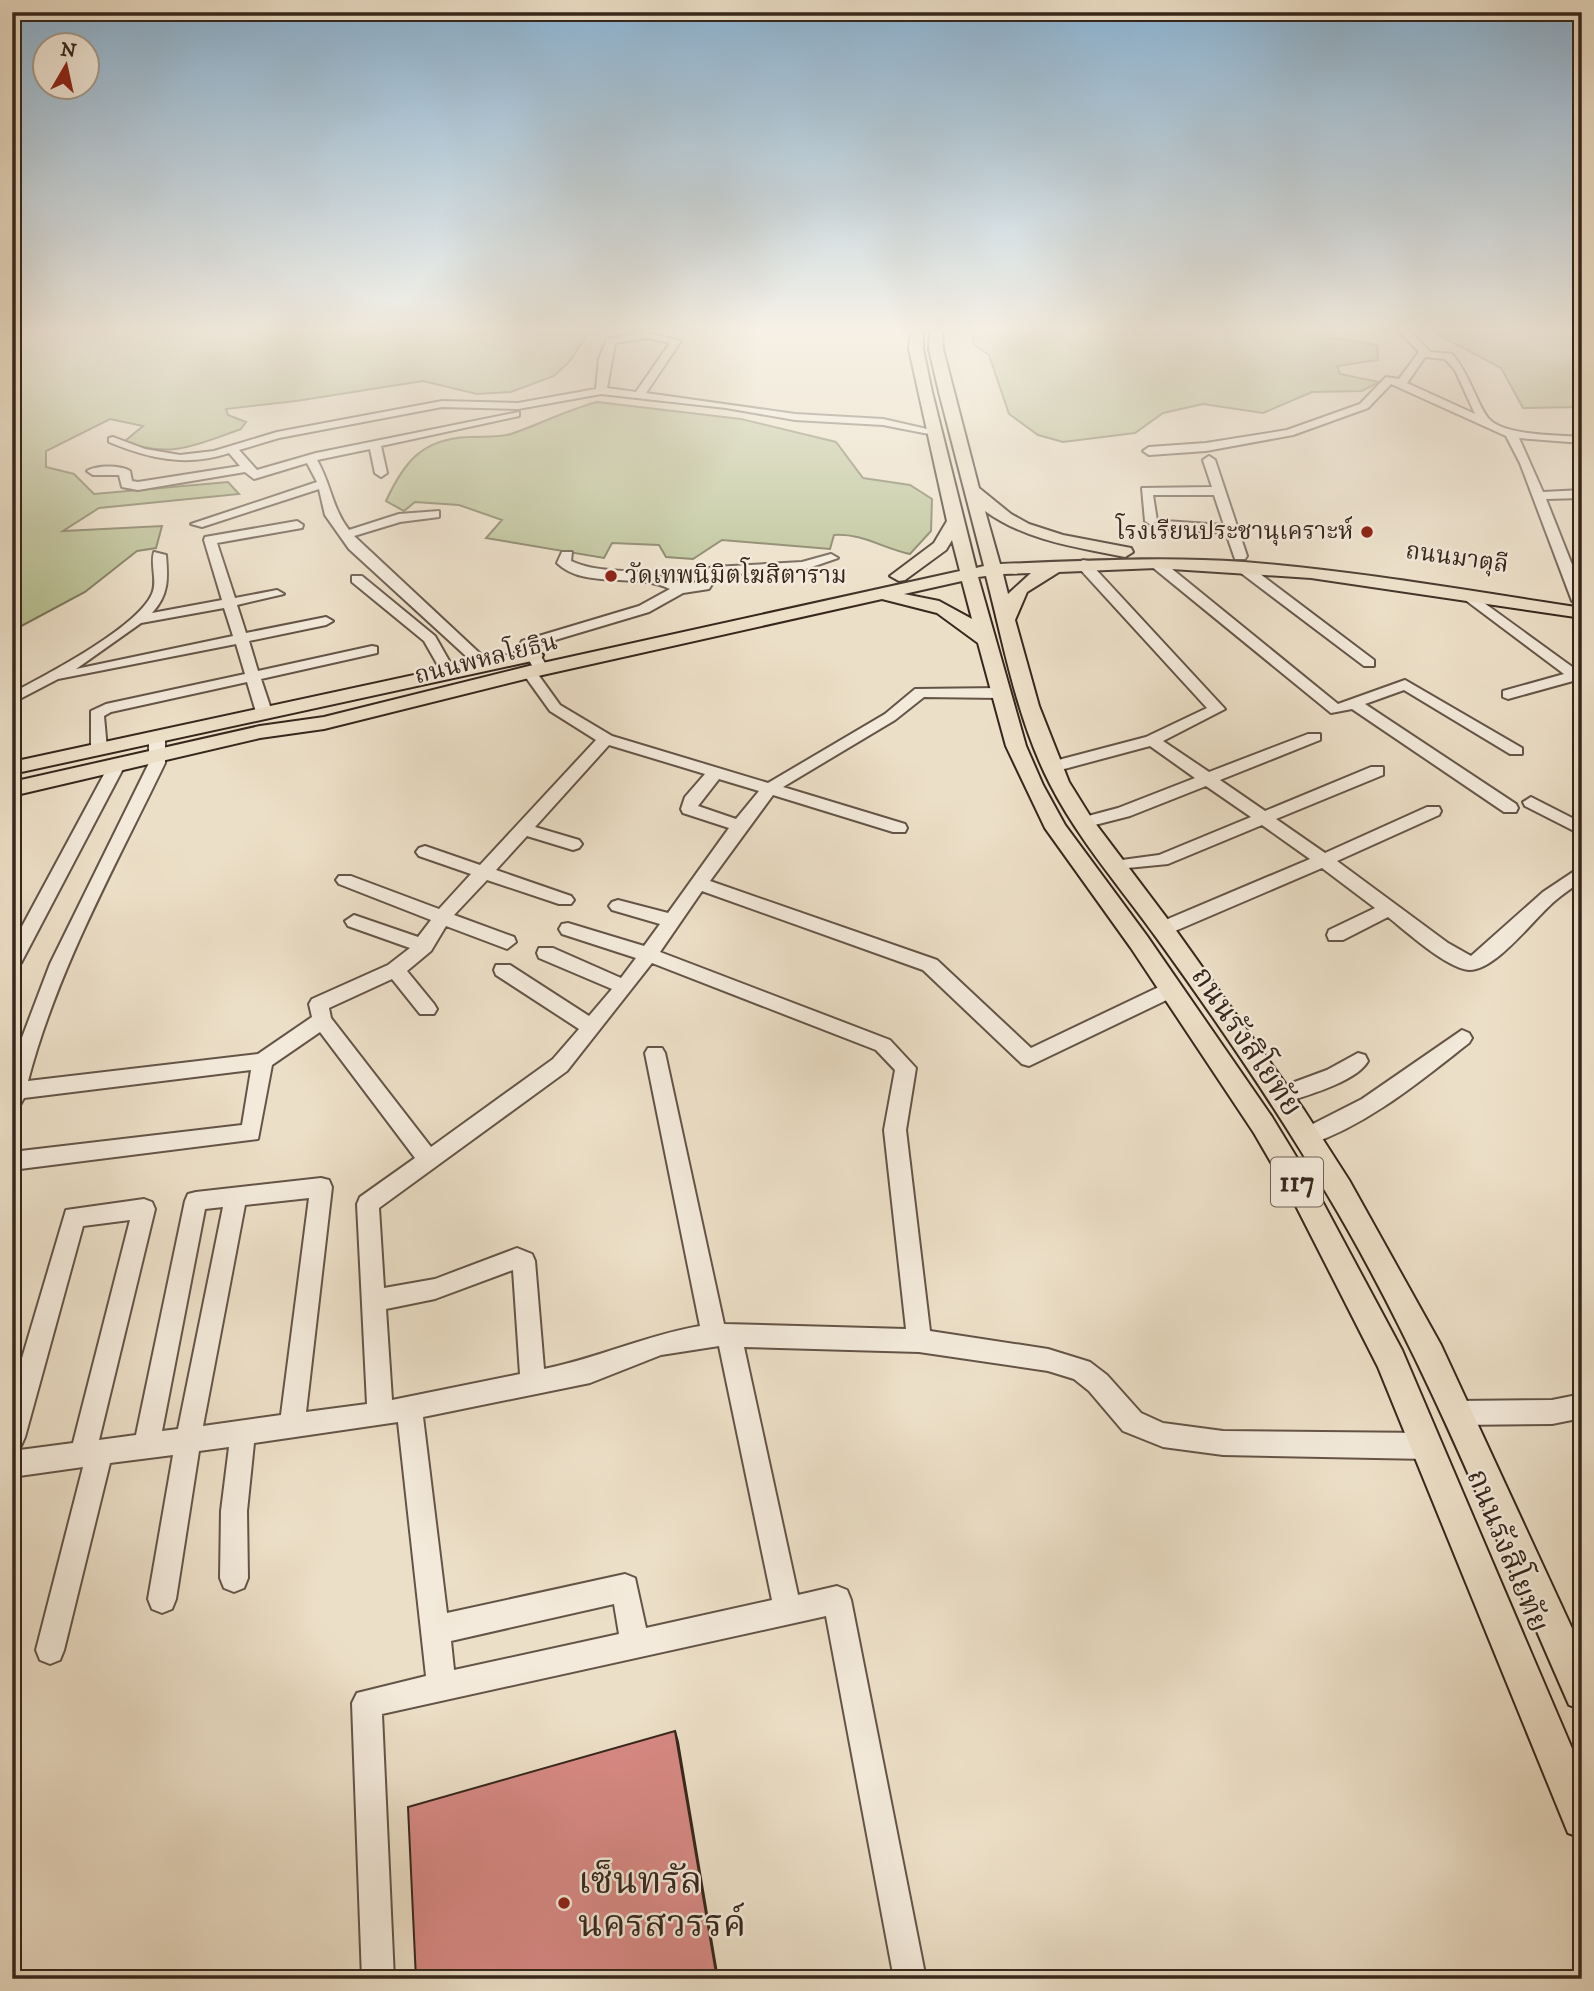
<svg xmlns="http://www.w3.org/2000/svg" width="1594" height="1991" font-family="'IM FELL DW Pica','Noto Serif Thai',serif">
<rect width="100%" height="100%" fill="#ecdfc7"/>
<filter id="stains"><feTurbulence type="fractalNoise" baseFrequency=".00286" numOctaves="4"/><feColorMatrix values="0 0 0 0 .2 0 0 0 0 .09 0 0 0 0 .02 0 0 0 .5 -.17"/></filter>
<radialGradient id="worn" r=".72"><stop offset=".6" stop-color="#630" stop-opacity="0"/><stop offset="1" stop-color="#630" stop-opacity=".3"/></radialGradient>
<path fill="#b9c194" stroke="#787458" stroke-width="2" d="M12,332H589L570,361L554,376L511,392L477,394L423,381L296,401L226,409L228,415L246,422L241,429C199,444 168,460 125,441L143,426L110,419L46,451V467L74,474L94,494L228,482L239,494L99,508L63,531L162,526L156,548L137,551L85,592L12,631Z
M1326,332L1327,337L1377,345L1378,360L1337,366L1340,374L1379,382L1362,391L1312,392L1263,413L1203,404L1163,413L1135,433L1063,442L1038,435L1009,414L989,355L974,345L972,332Z
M1582,332V407L1523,408L1501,368L1433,332Z
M597,402L741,419L836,442L863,478L910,485L932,499L931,531L910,554C882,548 862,533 834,535L830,549L722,540L693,559L666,557L659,545L612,543L604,558L486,538L502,520L459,505L415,502L404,511L386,501C404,462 422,439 468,437C481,436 498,438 511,434C540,424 567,410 597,402Z"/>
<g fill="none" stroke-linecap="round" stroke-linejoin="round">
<defs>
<path id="minor" d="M644,332L681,341L646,393L795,414L883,419L940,432L934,435L883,425L795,420L726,408L601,394L518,409L442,407L279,438L239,450L257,470L316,453L519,412V416L381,446L387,473L381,477L375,473L370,449L317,460C331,484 332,508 349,530L399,514L439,511V517L400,522L354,536L489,662L491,665L484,669L479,668L349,549L325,515L319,489L202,527L191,524L317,482L307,463L254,479L245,472L138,490L122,487L119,475H93L87,471C96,465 121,465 130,471L132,481L138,482L240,466L229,453C186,467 150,459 109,442V438L113,437L145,449L180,455L214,451L277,432L442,401L518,403L596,389L599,359L607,339ZM647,338L670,343L636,392L607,388L615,343Z
M1411,332L1430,352L1452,354C1469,372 1479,410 1490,420C1507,436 1559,435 1582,437V443L1519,438L1543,492L1582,490V498L1546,499L1582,590V604L1572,601L1520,463L1506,436L1391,384L1368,408L1293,435L1206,451L1149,455L1143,451L1149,447L1206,443L1287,430L1360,404L1386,377L1399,379L1419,352L1401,333ZM1425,357L1445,359L1455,370L1475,414L1407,383Z
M1209,456L1215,460L1247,556L1245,559H1235L1226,533L1165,529L1159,525L1165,521L1224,525L1214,495H1153L1157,521L1151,525L1145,521L1142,488L1212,487L1203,460Z
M297,521L303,525L302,528L217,543L235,598L277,590L284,594L237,605L246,633L326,617L333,621L326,625L249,641L258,671L372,646L377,647V653L261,679L272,712L264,717L256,712L247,682L111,712L104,716L107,749L99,754L91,749V711L106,704L245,674L236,644L58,679L12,703V693C46,675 137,628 152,594C158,581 150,565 154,552L166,555C168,578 169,595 152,613L222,600L204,540L205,537ZM224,608L233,636L76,669L141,623Z
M562,552H572L571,561C597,573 625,569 652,574C670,578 681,585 700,582L709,568L714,567L802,562L831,554L838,558L803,570L718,575L709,589L683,593L649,612L535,646L549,670L547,673H537L560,705L612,736L768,783L885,714L915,689L1000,688L1008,693L1000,698L924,697L895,720L783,787L905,824L907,828L905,832H893L773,795L710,881L937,960L1031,1048L1163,985L1170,983L1180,990L1177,995L1029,1066L1022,1064L923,970L702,891L660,952L890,1040L916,1068L906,1130L930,1331L1048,1349L1090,1362L1107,1375L1141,1413L1163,1423L1223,1431L1428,1433L1437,1437L1441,1446L1437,1455L1428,1459L1223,1455L1163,1447L1123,1431L1089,1391L1074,1379L1048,1371L919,1352L744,1347L798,1595L837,1586L847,1590L851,1600L926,1979H894L826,1616L382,1714L394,1979H362L352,1703L357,1693L426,1676L398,1422L254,1443L247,1511L248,1578L244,1588L234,1592L224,1588L220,1578L221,1511L229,1447L199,1451L176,1599L172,1609L162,1613L152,1609L148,1599L173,1455L110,1463L64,1650L60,1660L50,1664L40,1660L36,1650L83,1467L12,1477V1451L73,1443L130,1220L83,1226L25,1437L21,1446L12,1449V1392L66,1210L144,1199L152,1202L155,1209L99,1440L136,1435L185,1201L188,1194L196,1192L321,1178L329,1180L332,1187L306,1412L367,1404L357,1204L360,1197L415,1158L320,1032L272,1065L258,1139L12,1170V1152L242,1125L251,1070L24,1098L20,1105L12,1107V1064L50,964L149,763V736L157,731L165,736V763C115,867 57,970 28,1081L258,1054L312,1017L309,1004L312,999L388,965L410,948L348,926L345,921L354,915L418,937L431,920L339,884L336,880L339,876H351L439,909L471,874L419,856L416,852L419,848L425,846L480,865L596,740L550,711L522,672L524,669H534L520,644L522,641L639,606L670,589C636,572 585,590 557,563ZM609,745L705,774L685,797L681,809L683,813L729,828L668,913L618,900L612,902L609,906L612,910L660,924L644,946L568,923L562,924L559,929L562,934L636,958L621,978L553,948H539L537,953L539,958L612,989L589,1016L510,965H496L494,970L496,975L579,1029L553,1059L431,1147L331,1018L329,1008L392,979L420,1014H434L437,1009L434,1004L407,971L431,951L446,926L507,949L516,942L514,937L454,915L487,880L559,904H571L574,900L571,896L496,870L527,836L573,850L579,848L582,844L579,840L535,827ZM719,779L759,791L736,819L698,806ZM652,963L876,1050L895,1070L884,1130L906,1329L724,1324L665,1053L662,1048H648L645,1053L700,1326C647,1335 598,1358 544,1369L535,1261L532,1254L517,1248L435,1279L384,1288L379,1208L567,1071ZM309,1198L281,1415L203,1426L245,1205ZM223,1207L178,1429L162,1431L205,1209ZM513,1270L520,1374L392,1400L386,1309L435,1299ZM719,1346L772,1600L646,1628L635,1578L625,1574L447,1613L423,1417L590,1383L661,1355ZM614,1604L619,1634L454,1670L451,1641Z
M1083,560L1088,561L1225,709L1163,741L1209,772L1308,734H1320V740L1220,780L1265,811L1371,767H1383V775L1276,819L1325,853L1427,807H1439L1441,811L1439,815L1337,861L1448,943L1471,956L1543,892L1582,866V881C1573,887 1564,893 1556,900C1535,917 1496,971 1469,970C1446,968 1406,931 1388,917L1343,940H1329L1327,935L1329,930L1375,908L1322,868L1168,934H1156L1153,929L1156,924L1310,859L1262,825L1168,864L1107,870L1104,866L1107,862L1159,855L1251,817L1206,786L1130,816L1083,828L1077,827L1075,823L1077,819L1118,808L1195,778L1150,746L1053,772L1047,771V763L1146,737L1207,708L1078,567L1076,564Z
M1151,560H1161L1338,704L1405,680L1522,748V754H1510L1404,690L1365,704L1516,804L1518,808L1516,812H1504L1352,709L1331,713L1151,566Z
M1237,564H1247L1374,660V666H1364L1237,570Z
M352,576H362L435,636L456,673L454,676H444L424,641L352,582Z
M1469,592L1582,674V685L1573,681L1508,699L1503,697V691L1564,674L1464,599L1462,596Z
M117,760L125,765L21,963L12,970V945L109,765Z
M1531,797L1582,823V835L1525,806L1523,802Z
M1462,1030L1469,1033L1472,1038L1469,1043C1419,1082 1369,1124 1308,1145L1301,1142L1297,1136L1301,1130L1362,1099Z
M1358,1053L1365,1055L1368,1061C1357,1082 1302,1097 1280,1104L1273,1102L1270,1096L1273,1090L1327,1070Z
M1582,1394V1418L1552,1424L1455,1425L1446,1422L1442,1413L1446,1404L1455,1401L1552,1400Z"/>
<path id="major" d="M911,332H923V349L932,392L976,568L984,566L939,392L929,349L930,332H942L943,349L979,488L1011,514L1029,524L1063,535L1131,548L1133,552L1125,557C1076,547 1027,541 985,511L1000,564C1081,561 1163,556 1244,562C1357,571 1470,591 1582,608V618L1311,578L1156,568L1059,572L1027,592L1015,620L1039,706L1069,782L1092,819L1175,929L1304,1110L1349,1180L1441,1345L1582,1650V1710L1569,1705C1493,1533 1424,1356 1327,1194C1275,1106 1216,1020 1156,937C1120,887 1078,839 1050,784C1017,720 1004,645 986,576L978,577L1026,746L1043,785L1065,825L1147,936L1272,1117L1314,1186L1402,1350L1582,1772V1838L1568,1833L1378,1367L1294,1202L1254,1133L1131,948L1045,828L1006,746L978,643L937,613L882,599L529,678L324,729L260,738L12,796V782L260,726L324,717L529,666L960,571L952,540L946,550L905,580L899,581L890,576L934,543L947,521L909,349ZM1031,573L1008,594L1003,574ZM962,581L972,619L939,601L904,594Z
M534,649L543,655L541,659L12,774V762Z"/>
</defs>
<use href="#minor" stroke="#645447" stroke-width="4"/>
<use href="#major" stroke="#36261c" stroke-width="4"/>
<use href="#minor" fill="#f3eadb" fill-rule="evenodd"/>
<use href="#major" fill="#ecdfc7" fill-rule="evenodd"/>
</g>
<path fill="#96605c" stroke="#36261c" stroke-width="2" d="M675,1731L678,1742L718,1979H717Z"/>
<path fill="#d78984" stroke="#36261c" stroke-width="2" d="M675,1731L717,1979H416L408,1807Z"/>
<linearGradient id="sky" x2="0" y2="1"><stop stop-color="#8bb6d8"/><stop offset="0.54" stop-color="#f6f1e6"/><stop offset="1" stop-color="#f6f1e6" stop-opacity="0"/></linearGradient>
<rect width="1594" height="611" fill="url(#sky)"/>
<g fill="#8f2418" stroke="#f3eadb" stroke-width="2.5">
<circle cx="1367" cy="532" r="7"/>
<circle cx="611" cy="576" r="7"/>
<circle cx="564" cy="1903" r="7"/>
</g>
<g text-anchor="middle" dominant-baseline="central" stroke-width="5" stroke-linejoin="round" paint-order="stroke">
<g font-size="24" fill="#36261c" stroke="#f3eadb" text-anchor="end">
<text x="1353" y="532">โรงเรียนประชานุเคราะห์</text>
<text x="625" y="576" text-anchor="start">วัดเทพนิมิตโฆสิตาราม</text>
</g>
<g font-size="24" fill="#36261c" stroke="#f3eadb">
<text transform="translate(1457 558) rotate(8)">ถนนมาตุลี</text>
<text transform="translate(486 659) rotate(-14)">ถนนพหลโยธิน</text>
</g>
<rect fill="#f3eadb" stroke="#6f6155" stroke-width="2" x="1271" y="1157.5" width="52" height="49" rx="5"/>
<g font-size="28" font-weight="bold" fill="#36261c">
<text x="1297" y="1182">117</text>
</g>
<g font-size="30" fill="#36261c" stroke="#f3eadb">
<text transform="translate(1246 1042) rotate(56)">ถนนรังสิโยทัย</text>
<text transform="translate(1507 1551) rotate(68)">ถนนรังสิโยทัย</text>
</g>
<g font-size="37" fill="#36261c" stroke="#f3eadb" text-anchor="start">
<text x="578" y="1882">เซ็นทรัล<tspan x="578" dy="43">นครสวรรค์</tspan></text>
</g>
</g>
<rect width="1594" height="1991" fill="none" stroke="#ecdfc7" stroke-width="42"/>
<rect x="14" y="14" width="1566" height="1963" fill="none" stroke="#36261c" stroke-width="3.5"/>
<rect x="21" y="21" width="1552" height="1949" fill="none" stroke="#36261c" stroke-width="2"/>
<g transform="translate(66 66) rotate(9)"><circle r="33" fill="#f3eadb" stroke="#a79c8f" stroke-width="2"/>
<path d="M0-5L12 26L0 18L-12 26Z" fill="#8f2418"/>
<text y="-10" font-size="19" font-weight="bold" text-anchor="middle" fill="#36261c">N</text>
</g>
<rect width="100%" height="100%" filter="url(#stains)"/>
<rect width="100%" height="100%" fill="url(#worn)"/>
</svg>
